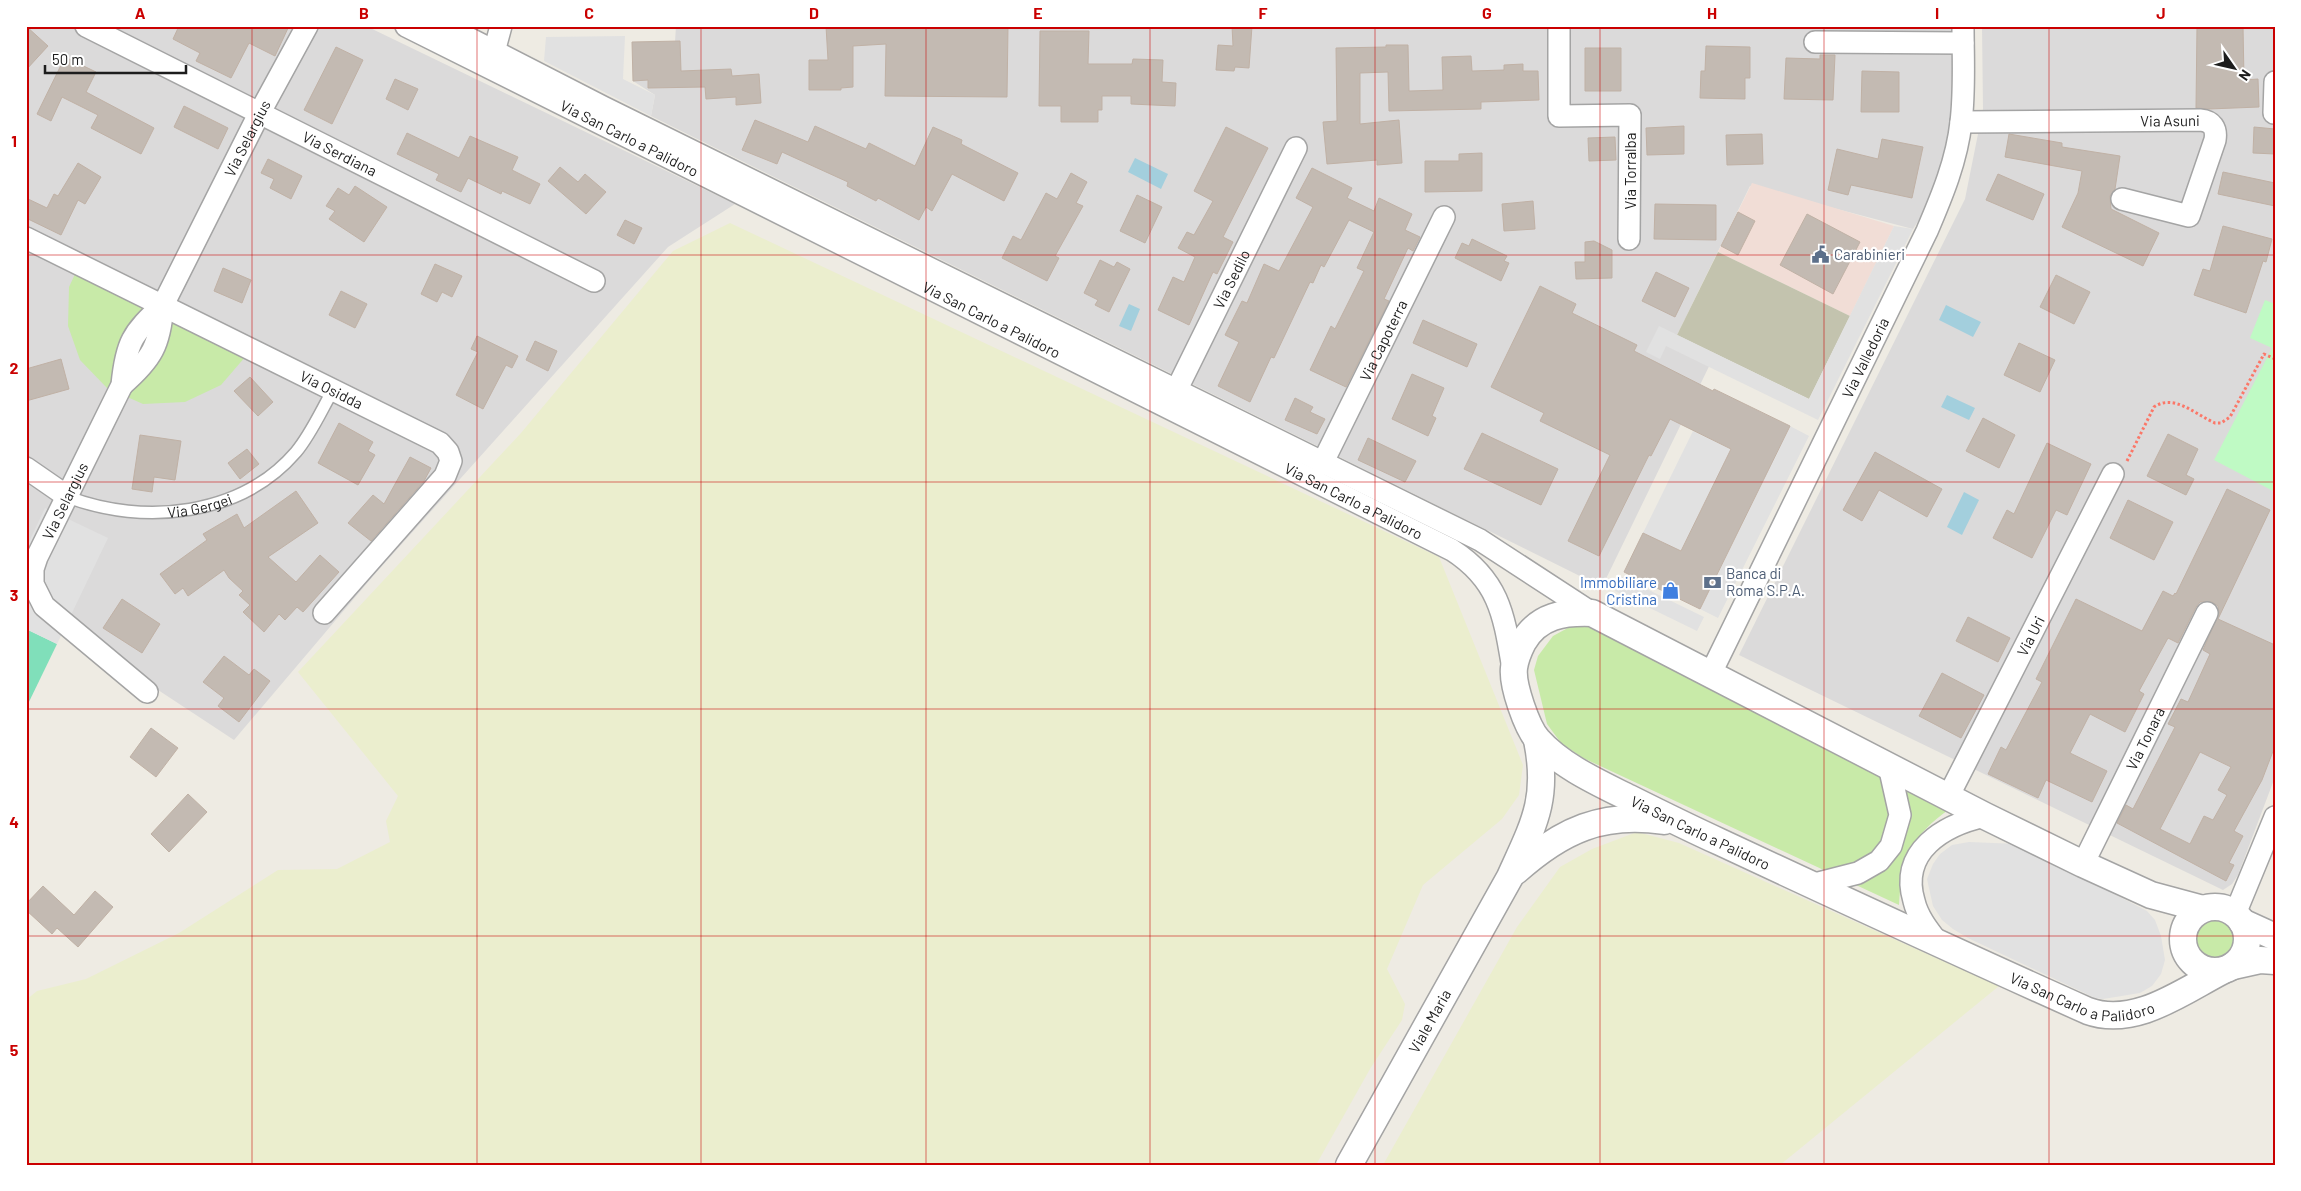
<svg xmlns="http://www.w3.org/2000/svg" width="2301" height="1191" font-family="Barlow,sans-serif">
<rect width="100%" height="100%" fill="#eeebe3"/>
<path fill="#dbdada" d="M26,26H366L735,204L668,247L374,575L234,740L26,603Z
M676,26H1954L1953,115L1940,188L1913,229L1750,186L1677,335L1715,354L1602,587L651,116L655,95L633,81L632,42H675Z
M1982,26H2275V777L2238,875L2232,884L2223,890L1739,655L1965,199L1983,109Z"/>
<path fill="#f1ddd6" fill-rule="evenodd" d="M1752,183L1894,226L1850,316L1718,252ZM1807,214L1860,242L1833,294L1780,265Z"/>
<path fill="#c3c3ae" d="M1718,252L1850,316L1809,399L1677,335Z"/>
<path fill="#ebeece" d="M730,223L1439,557L1523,765L1519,795L1502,819L1423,885L1387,969L1405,1004L1402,1020L1370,1069L1316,1165H26V1000L37,991L86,979L179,933L278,870L337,869L390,842L386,821L398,796L298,672L521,433L673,251Z
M1637,832L1679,843L1999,986L1780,1165H1383L1517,927L1560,867L1592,849Z"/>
<path fill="#c8eaa8" d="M76,272L246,356L221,385L185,402L143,404L107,388L80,360L68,326L69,287Z
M1577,623L1591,627L1951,808C1910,837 1902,857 1899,905L1583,758L1561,743L1547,724L1534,670L1538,656L1553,636Z
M2192 939a23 23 0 1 1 46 0a23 23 0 1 1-46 0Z"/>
<path fill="#bffac4" d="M2265,300L2275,304V492L2214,460L2272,348L2250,338Z"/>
<path fill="#80dfba" d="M26,629L57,644L26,708Z"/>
<path fill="#e1e1e1" d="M625,36L623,79L655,95L651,116L544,61L546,37Z
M1894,226L1913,229L1818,420L1666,346L1660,359L1646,352L1659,326L1809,399Z
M1790,426L1809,436L1718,618L1700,609Z
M1693,431L1731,449L1681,551L1643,533Z
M45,508L108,538L57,644L26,629V548Z
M1622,577L1704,617L1697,631L1615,591Z
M1969,842L2018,844L2147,911L2155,920L2161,936L2165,960L2161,974L2152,986L2140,993L2103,999L2095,998L1968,938L1953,929L1942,920L1933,906L1927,879L1933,864L1940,854L1952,845Z"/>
<path fill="#a3cfdd" d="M1135,158L1168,174L1161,189L1128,172Z
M1129,304L1140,309L1131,331L1119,326Z
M1946,305L1981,322L1973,337L1939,320Z
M1947,395L1975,408L1969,420L1941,407Z
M1964,492L1979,500L1962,535L1947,527Z"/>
<path fill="#c3bab2" stroke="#c0b1a5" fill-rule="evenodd" d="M26,26L48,46L26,70Z
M179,26H289L275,56L249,43L231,78L196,61L200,53L173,39Z
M826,26H1008L1007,97L885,96L886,44L853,46V87L841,88V90H809V60H828Z
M1232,26H1252L1249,68L1235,67L1234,71L1216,70L1218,45L1233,46Z
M2197,26H2243L2244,80L2258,79L2259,107L2209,109L2196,108Z
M1040,31H1089L1088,64H1132L1133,59L1163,60L1162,82L1176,83L1175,106L1131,104V96H1102V110H1098V122H1061V106H1039Z
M680,41L681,71L731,69L732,76L759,74L761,103L736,105V97L706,99L705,87L648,88V80L633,81L632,42Z
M1386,45H1408L1409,91L1443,90L1442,57L1471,56L1472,71L1504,70V65L1523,64V71H1538L1539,100L1481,102V109L1389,111L1388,72L1360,73V124L1399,120L1402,163L1377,165V160L1327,164L1323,122L1337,121L1336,48L1386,47Z
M1706,46L1750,47V78H1745V99L1700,98L1701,71H1705Z
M336,47L363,60L332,124L304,110Z
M1585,48H1621V91H1585Z
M1820,55H1835L1833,100L1784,99L1786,58L1820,59Z
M65,57L96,72L86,92L154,128L141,154L91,128L98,115L62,97L51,121L37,114Z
M1862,71L1899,72V112H1861Z
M395,79L418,89L408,110L386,99Z
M184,106L228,128L218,149L174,127Z
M755,120L808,142L815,126L866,149L869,143L915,166L933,127L962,140L961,144L1018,173L1004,201L952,174L932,211L926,207L919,220L878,198L876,201L847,186L848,182L782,152L777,164L742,150Z
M1684,126V154L1647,155L1646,128Z
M1226,127L1268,148L1223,237L1233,242L1217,274L1213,272L1189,325L1158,310L1173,277L1184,282L1195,257L1178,248L1187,232L1194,235L1213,201L1194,191Z
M2254,127L2275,129V154L2253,153Z
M407,133L459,158L470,136L518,157L512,170L540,184L530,204L502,191L501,194L468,178L461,192L436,180L439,174L397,154Z
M1762,134L1763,164L1727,165L1726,135Z
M2009,134L2062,143V147L2120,156L2115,189L2110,196L2111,209L2159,233L2143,266L2062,227L2078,193L2082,171L2005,157Z
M1615,137L1616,160L1589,161L1588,138Z
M1882,139L1923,147L1912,198L1851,185L1848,195L1828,190L1837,149L1878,159Z
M1482,153V191L1425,192V161H1459V154Z
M268,159L302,176L291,199L270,188L274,179L261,173Z
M78,163L101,177L85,204L78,200L61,235L26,218V198L47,208L54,194L58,196Z
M560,167L578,182L585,174L606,192L586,214L548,181Z
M1312,168L1352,188L1347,198L1374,211L1379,198L1412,214L1405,230L1420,237L1413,251L1408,248L1384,299L1389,301L1346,387L1310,370L1331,326L1335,329L1364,271L1357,268L1374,232L1349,220L1324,267L1321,265L1313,283L1310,282L1274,358L1271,357L1250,402L1218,386L1239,342L1225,335L1242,301L1247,303L1264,264L1279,271L1313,207L1296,198Z
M2223,172L2275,183V206L2218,194Z
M1071,173L1087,182L1076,203L1083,206L1055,256L1059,258L1047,281L1002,258L1013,236L1021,240L1046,193L1057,199Z
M1998,174L2044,194L2033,220L1986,200Z
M355,186L387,207L364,242L329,219L335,211L326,206L338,188L349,195Z
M1137,195L1162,207L1145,243L1120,231Z
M1533,201L1535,229L1504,231L1502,204Z
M1655,204L1716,205V240L1654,239Z
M1738,212L1755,221L1738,255L1721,246Z
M1807,214L1860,242L1833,294L1780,265Z
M625,220L642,228L634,244L617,235Z
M2223,226L2272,239L2266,262L2263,261L2246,313L2194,295L2203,269L2210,271Z
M1472,239L1507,256L1504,261L1509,263L1501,281L1455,258L1462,243L1469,246Z
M1594,241L1612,250V278L1576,279L1575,262H1585V242Z
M1100,260L1114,267L1117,262L1130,269L1109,312L1095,305L1098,300L1084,293Z
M435,264L462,276L452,297L442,292L437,302L421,294Z
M223,268L251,280L242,303L214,291Z
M1656,272L1689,288L1675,317L1642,301Z
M2056,275L2090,292L2074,324L2040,307Z
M1540,286L1576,304L1572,313L1637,345L1634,351L1713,391L1714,389L1790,426L1700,609L1624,572L1643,533L1681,551L1731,449L1670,419L1651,456L1649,455L1599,556L1568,541L1610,455L1540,421L1544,413L1491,387Z
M341,291L367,304L355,328L329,315Z
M1423,320L1477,344L1467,367L1413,343Z
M477,336L518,356L512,368L506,365L483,409L456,395L478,352L471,349Z
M535,341L557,351L548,371L526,360Z
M2019,343L2055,360L2040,392L2004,375Z
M61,359L69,389L26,401V369Z
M1412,374L1444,388L1432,416L1436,418L1428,436L1392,419Z
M250,377L273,402L258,416L234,391Z
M1295,398L1313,407L1310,412L1325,419L1317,434L1285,420Z
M1983,418L2015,435L1999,468L1966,451Z
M339,423L373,442L368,451L375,455L358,485L318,463Z
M1482,433L1558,469L1541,505L1464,469Z
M2168,434L2198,449L2186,475L2194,479L2186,495L2147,476Z
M140,435L181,441L175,480L154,477L152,492L132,489Z
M1368,438L1416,461L1405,482L1358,460Z
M2047,443L2091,464L2067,515L2056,510L2032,558L1993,538L2007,510L2014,514Z
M247,449L259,464L240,479L228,463Z
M1875,452L1942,489L1927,517L1879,490L1862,521L1843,510Z
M410,457L431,468L424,481L371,541L348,523L373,495L384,504Z
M2227,489L2270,510L2218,619L2275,645V746L2262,780L2234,831L2243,836L2229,863L2234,865L2226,881L2117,823L2126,805L2133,809L2175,727L2168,724L2181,699L2188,702L2210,654L2203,650L2219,613L2218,606L2212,602H2200L2196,607L2178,643L2168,638L2139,691L2144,694L2125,732L2090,714L2070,753L2107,771L2092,802L2046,780L2038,798L1988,774L2001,747L2006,750L2042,682L2036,679L2076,599L2142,631L2163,591L2173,596L2175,593L2176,594ZM2200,752L2231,767L2218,790L2227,795L2213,820L2204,816L2190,844L2160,829Z
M296,491L318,523L268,557L296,582L320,555L339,572L303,612L297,607L285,620L279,614L264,632L243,612L250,605L239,595L243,591L229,578L224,570L188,596L183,588L175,594L160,574L207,540L203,534L237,514L244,528Z
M2128,500L2173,522L2154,560L2110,538Z
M122,599L160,624L142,653L103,628Z
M1968,617L2010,638L1998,662L1956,641Z
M224,656L249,675L254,669L270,681L239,722L218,706L224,698L203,682Z
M1942,673L1984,695L1961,738L1919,716Z
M151,728L178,748L156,777L130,757Z
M188,794L207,812L169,852L151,834Z
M43,886L74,915L95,891L113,907L78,947L57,928L52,934L26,910V904Z"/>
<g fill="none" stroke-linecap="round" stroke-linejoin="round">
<defs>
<g id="service">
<path id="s1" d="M68,497C144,526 241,516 296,452C311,434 321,411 333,390"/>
</g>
<g id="minor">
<path id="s2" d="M86,26L594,281"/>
<path id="s3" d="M406,26L1452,550C1500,581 1504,616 1513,669"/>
<path d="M445,26L603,107L1480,540L1592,613"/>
<path d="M1559,26V116L1630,115L1629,239"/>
<path d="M1815,42L1963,43"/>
<path d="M494,52L501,26"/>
<path d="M2274,113L2275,82"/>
<path id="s4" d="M1961,122L2200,120C2212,121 2217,128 2215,140L2189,216L2122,199"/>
<path id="s5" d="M26,238L440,443L448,452L451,461L445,476L324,613"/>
<path id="s6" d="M122,385C152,359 160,345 163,305L259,114L307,26"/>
<path id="s7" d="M1171,401L1296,148"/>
<path id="s8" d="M1322,464L1444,217"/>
<path d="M26,468L68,497"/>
<path id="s9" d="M1711,673L1927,231C1942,196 1957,160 1961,122C1965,90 1963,58 1963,26"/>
<path id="s10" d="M147,692L44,606L33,584V569L37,557L122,385C126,343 132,333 163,305"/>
<path id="s11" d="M1948,797L2113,474"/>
<path id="s12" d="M2083,864L2207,613"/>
<path d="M1811,885L1858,873L1879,861L1891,846L1900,815L1889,766"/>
<path d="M2235,914L2275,817"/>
<path d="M1939,944C1929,931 1918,918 1914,901C1899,851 1944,825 1985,816"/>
</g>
<g id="tertiary">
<path d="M1516,871C1562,830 1602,812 1664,821"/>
<circle cx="2215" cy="939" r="32"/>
<path id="s13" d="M2203,909L2151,895L2083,864L1985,816L1592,613C1564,612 1539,615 1523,642C1519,650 1515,660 1514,668C1512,685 1527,728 1538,740C1561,766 1599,783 1629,798C1659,813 1689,828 1720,842C1842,899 1965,956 2088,1011C2135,1028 2183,991 2222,971"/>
<path d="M2242,922L2275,937"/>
<path d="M2233,966L2260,960L2275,961"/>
<path id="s14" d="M1349,1165L1510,877C1534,824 1549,799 1537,740"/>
</g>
</defs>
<use href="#service" stroke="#a4a4a4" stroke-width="14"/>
<use href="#minor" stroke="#a4a4a4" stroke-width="24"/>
<use href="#tertiary" stroke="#a4a4a4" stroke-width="29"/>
<path stroke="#fb7768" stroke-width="3" stroke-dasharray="2.5 2.5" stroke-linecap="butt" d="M2127,461L2154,407C2174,393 2196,415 2215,423H2221L2230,417L2264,354L2275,359"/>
<use href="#service" stroke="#fff" stroke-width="11"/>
<use href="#minor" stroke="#fff" stroke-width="21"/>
<use href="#tertiary" stroke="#fff" stroke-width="26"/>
</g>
<path fill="none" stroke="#ca0000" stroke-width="1" stroke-opacity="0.55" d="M252,26V1165M477,26V1165M701,26V1165M926,26V1165M1150,26V1165M1375,26V1165M1600,26V1165M1824,26V1165M2049,26V1165M26,255H2275M26,482H2275M26,709H2275M26,936H2275"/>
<defs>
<symbol id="civic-bare" viewBox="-9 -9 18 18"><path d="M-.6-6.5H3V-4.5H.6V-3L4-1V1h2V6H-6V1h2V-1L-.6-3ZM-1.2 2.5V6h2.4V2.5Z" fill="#5c6f8a" stroke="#fff" stroke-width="2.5" paint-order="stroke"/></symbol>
<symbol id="bank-bare" viewBox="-9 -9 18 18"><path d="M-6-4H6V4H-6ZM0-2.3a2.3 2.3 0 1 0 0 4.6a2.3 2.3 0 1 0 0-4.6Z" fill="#5c6f8a" stroke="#fff" stroke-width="2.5" paint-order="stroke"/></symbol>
<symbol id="shop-bare" viewBox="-9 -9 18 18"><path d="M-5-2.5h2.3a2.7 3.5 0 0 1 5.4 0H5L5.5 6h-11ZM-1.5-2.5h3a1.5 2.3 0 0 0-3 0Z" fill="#3f7fe0" stroke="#fff" stroke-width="2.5" paint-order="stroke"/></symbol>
</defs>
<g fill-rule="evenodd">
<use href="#civic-bare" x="1808" y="242" width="25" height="25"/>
<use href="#bank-bare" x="1700" y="570" width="25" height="25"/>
<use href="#shop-bare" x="1658" y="578" width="25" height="25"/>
</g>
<g text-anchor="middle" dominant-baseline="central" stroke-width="4.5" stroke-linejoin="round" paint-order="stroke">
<g font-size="15" fill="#1d1d1d" stroke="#fff">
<text stroke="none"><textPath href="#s4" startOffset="209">Via Asuni</textPath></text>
<text stroke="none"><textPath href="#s6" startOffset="280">Via Selargius</textPath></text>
<text stroke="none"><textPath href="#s3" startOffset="250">Via San Carlo a Palidoro</textPath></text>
<text stroke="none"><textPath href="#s2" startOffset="284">Via Serdiana</textPath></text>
<text transform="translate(1630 171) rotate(-90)">Via Torralba</text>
<text stroke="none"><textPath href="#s7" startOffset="136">Via Sedilo</textPath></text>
<text stroke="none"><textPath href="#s3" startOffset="655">Via San Carlo a Palidoro</textPath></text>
<text stroke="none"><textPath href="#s8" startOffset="138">Via Capoterra</textPath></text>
<text stroke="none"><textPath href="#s9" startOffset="351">Via Valledoria</textPath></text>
<text stroke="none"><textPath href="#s5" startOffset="341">Via Osidda</textPath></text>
<text stroke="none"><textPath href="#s10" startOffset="249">Via Selargius</textPath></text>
<text stroke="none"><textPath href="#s3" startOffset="1060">Via San Carlo a Palidoro</textPath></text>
<text stroke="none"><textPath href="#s1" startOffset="134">Via Gergei</textPath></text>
<text stroke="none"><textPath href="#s11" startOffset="181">Via Uri</textPath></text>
<text stroke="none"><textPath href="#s12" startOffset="140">Via Tonara</textPath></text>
<text stroke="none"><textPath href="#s13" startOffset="1052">Via San Carlo a Palidoro</textPath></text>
<text stroke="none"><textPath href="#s13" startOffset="1470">Via San Carlo a Palidoro</textPath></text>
<text stroke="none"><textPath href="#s14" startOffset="165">Viale Maria</textPath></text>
</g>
<g font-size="15" fill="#4e5e75" stroke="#fff" text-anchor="start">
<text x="1834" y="254">Carabinieri</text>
<text x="1726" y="573">Banca di<tspan x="1726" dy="17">Roma S.P.A.</tspan></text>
</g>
<g font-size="15" fill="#366cbe" stroke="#fff" text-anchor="end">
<text x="1657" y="582">Immobiliare<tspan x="1657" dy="17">Cristina</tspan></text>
</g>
</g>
<rect width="2301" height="1191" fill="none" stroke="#ffffff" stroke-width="55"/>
<g transform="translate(2234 68) rotate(124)" stroke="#ffffff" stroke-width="4" paint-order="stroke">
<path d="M0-4L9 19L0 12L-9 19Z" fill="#1d1d1d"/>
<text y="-8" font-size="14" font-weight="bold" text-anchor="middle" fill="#1d1d1d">N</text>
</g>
<path d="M45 65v8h141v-8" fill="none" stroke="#1d1d1d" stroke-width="2.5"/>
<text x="52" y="65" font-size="15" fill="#1d1d1d" stroke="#ffffff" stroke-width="4" paint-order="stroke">50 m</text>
<rect x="28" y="28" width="2246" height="1136" fill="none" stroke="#ca0000" stroke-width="2"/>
<g font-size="16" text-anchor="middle" font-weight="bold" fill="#ca0000">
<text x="140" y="19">A</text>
<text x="364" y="19">B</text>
<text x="589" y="19">C</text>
<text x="814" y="19">D</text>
<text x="1038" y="19">E</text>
<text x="1263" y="19">F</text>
<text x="1487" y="19">G</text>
<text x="1712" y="19">H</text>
<text x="1937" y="19">I</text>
<text x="2161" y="19">J</text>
<text x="14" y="147">1</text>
<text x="14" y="374">2</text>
<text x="14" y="601">3</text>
<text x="14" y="828">4</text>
<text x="14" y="1056">5</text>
</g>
</svg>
